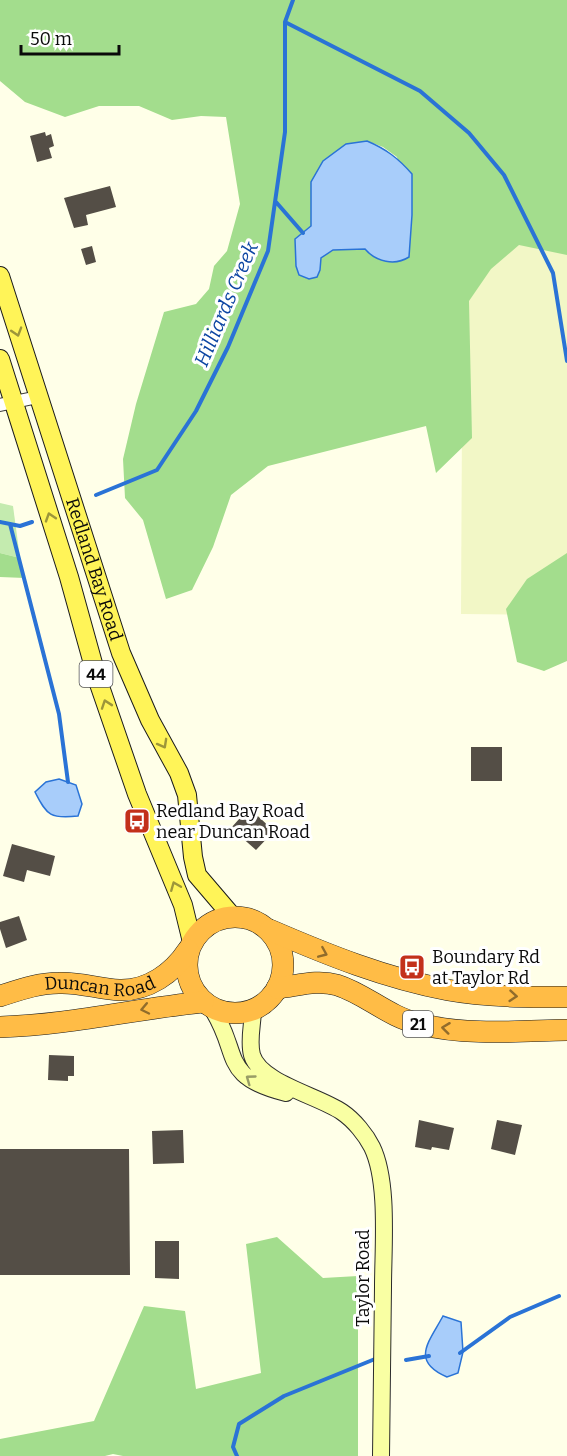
<svg xmlns="http://www.w3.org/2000/svg" width="567" height="1456" font-family="Bitter,serif">
<rect width="100%" height="100%" fill="#ffffe8"/>
<path fill="#f2f7c6" d="M567,0V615L461,614L463,226Z"/>
<path fill="#c4ebaf" d="M0,503L13,506L20,558L0,553Z"/>
<path fill="#a3dd8d" fill-rule="evenodd" d="M0,0H567V255L519,245L491,269L469,301L472,438L436,473L426,426L268,466L231,495L213,547L192,590L166,599L143,520L125,498L123,459L136,404L164,312L196,304L209,289L214,266L227,251L240,204L226,117L201,116L172,120L139,106H99L65,117L25,102L0,81ZM367,141L383,147L397,157L412,215L409,256L402,261L365,249L333,250L321,258L320,270L317,277L308,279L299,275L296,266L295,239L311,226V182Z
M0,553L20,558L25,578L0,577Z
M567,553V661L544,671L517,662L506,609L527,579Z
M277,1237L323,1278L358,1276V1456H123L113,1454L105,1456H0V1439L94,1421L144,1306L185,1311L196,1389L261,1373L246,1244Z"/>
<path fill="#a8cdfa" stroke="#2a73d6" stroke-width="1.5" d="M367,141C386,149 398,158 412,174V215L409,257C395,266 376,262 365,249L333,250L321,258L320,270L317,277L309,279L299,275L296,266L295,239L311,226V182L323,161L346,144Z
M59,779L76,785L82,804L78,816C51,819 47,816 35,792L46,782Z
M443,1316L461,1322L463,1352L458,1373L447,1377C410,1361 429,1342 443,1316Z"/>
<g fill="none" stroke-linecap="round" stroke-linejoin="round">
<path stroke="#2a73d6" stroke-width="4" d="M285,22L420,91L469,133L504,175L553,273L567,361
M276,202L303,233
M96,495L157,470L196,411L228,347L268,251L285,132V22L293,0
M0,522L20,526L32,522
M10,524L59,714L68,782
M460,1353L510,1317L559,1296
M406,1360L429,1356
M237,1456L233,1447L239,1424L284,1396L375,1359"/>
</g>
<path fill="#544e46" d="M45,132L46,136L51,134L54,146L49,148L52,158L37,162L30,136Z
M110,186L116,207L86,215L88,225L74,228L64,198Z
M92,246L96,262L86,265L81,249Z
M471,747H502V781H471Z
M249,808L274,831L256,850L231,828Z
M12,844L55,856L50,876L27,870L24,882L3,876Z
M19,916L27,940L6,948L0,929V922Z
M49,1055L74,1056V1076H68V1081L48,1080Z
M419,1120L454,1128L449,1150L432,1147L431,1150L415,1147Z
M497,1120L522,1125L515,1155L491,1149Z
M183,1130L184,1163L153,1164L152,1131Z
M0,1149H129L130,1275H0Z
M155,1241H179V1279L155,1278Z"/>
<g fill="none" stroke-linecap="round" stroke-linejoin="round">
<defs>
<path id="street" d="M0,405L38,397"/>
<path id="secondary" d="M211,1007C242,1054 218,1076 286,1093
M253,1009C253,1023 248,1041 252,1055C260,1083 319,1096 342,1112C354,1120 366,1135 372,1147C389,1182 383,1247 383,1287C382,1343 382,1400 381,1456"/>
<g id="primary">
<path id="s1" d="M0,276L121,653L150,720L179,773L187,795L193,857L197,875L232,916"/>
<path d="M0,359L69,577L97,678L137,794L183,905L192,942"/>
</g>
<g id="highway">
<circle cx="235" cy="965" r="48"/>
<path d="M270,930C328,955 385,978 448,990C487,997 528,997 567,997"/>
<path d="M277,988C297,986 317,979 337,985C366,994 388,1017 420,1024C467,1036 519,1031 567,1030"/>
<path id="s2" d="M0,996C19,990 38,983 59,983C79,982 99,989 119,990C148,991 173,973 188,950"/>
<path d="M0,1027C69,1025 135,1009 203,1002"/>
</g>
</defs>
<use href="#street" stroke="#3d3d3d" stroke-width="14"/>
<use href="#secondary" stroke="#2c2c2c" stroke-width="18"/>
<use href="#primary" stroke="#1b1b1b" stroke-width="20"/>
<use href="#highway" stroke="#1b1b1b" stroke-width="22"/>
<use href="#street" stroke="#fff" stroke-width="12"/>
<use href="#secondary" stroke="#f9ffa3" stroke-width="16"/>
<use href="#primary" stroke="#fff458" stroke-width="18"/>
<use href="#highway" stroke="#ffbc46" stroke-width="21"/>
</g>
<defs><path id="oneway-chevron" d="M-2-3.5L2.5 0L-2 3.5" fill="none" stroke-width="1.6" stroke-linecap="round" stroke-linejoin="round" transform="scale(1.5)"/></defs>
<g stroke="#9d9639">
<use href="#oneway-chevron" transform="translate(17 332) rotate(73)"/>
<use href="#oneway-chevron" transform="translate(50 517) rotate(-108)"/>
<use href="#oneway-chevron" transform="translate(106 704) rotate(-109)"/>
<use href="#oneway-chevron" transform="translate(163 744) rotate(61)"/>
<use href="#oneway-chevron" transform="translate(175 886) rotate(-112)"/>
</g>
<g stroke="#916c2b">
<use href="#oneway-chevron" transform="translate(323 953) rotate(23)"/>
<use href="#oneway-chevron" transform="translate(513 996) rotate(5)"/>
<use href="#oneway-chevron" transform="translate(145 1009) rotate(168)"/>
<use href="#oneway-chevron" transform="translate(446 1028) rotate(-173)"/>
</g>
<use stroke="#999d66" href="#oneway-chevron" transform="translate(250 1079) rotate(-144)"/>
<defs>
<symbol id="bus-square" viewBox="-11 -11 22 22"><rect x="-9" y="-9" width="18" height="18" rx="4" fill="#c3301a" stroke="#fff"/><path d="M-5-6H5V4H4V6H2V4H-2V6H-4V4H-5ZM-3.5-4V0h7V-4ZM-3.5 1.2v1.5H-2V1.2ZM2 1.2v1.5H3.5V1.2Z" fill="#fff"/></symbol>
</defs>
<g fill-rule="evenodd">
<use href="#bus-square" x="122" y="806" width="30" height="30"/>
<use href="#bus-square" x="397" y="952" width="30" height="30"/>
</g>
<g text-anchor="middle" dominant-baseline="central" stroke-width="6" stroke-linejoin="round" paint-order="stroke">
<g fill="#fff" stroke="#545454" stroke-width="1.5">
<rect x="79.5" y="661" width="33" height="26" rx="4.5"/>
<rect x="403" y="1011" width="30" height="26" rx="4.5"/>
</g>
<g font-size="16" font-weight="bold" fill="#0a0a0a">
<text x="96" y="674">44</text>
<text x="418" y="1024">21</text>
</g>
<g font-size="18" fill="#0a0a0a" stroke="#fff">
<text stroke="none"><textPath href="#s1" startOffset="308">Redland Bay Road</textPath></text>
<text stroke="none"><textPath href="#s2" startOffset="102">Duncan Road</textPath></text>
<text transform="translate(363 1278) rotate(-90)">Taylor Road</text>
</g>
<g font-size="18" fill="#0a0a0a" stroke="#fff" text-anchor="start">
<text x="156" y="811">Redland Bay Road<tspan x="156" dy="21">near Duncan Road</tspan></text>
<text x="432" y="957">Boundary Rd<tspan x="432" dy="21">at Taylor Rd</tspan></text>
</g>
<g font-size="20" font-style="italic" fill="#0d46a3" stroke="#fff">
<text transform="translate(226 304) rotate(-67)">Hilliards Creek</text>
</g>
</g>
<path d="M21 45v9h98v-9" fill="none" stroke="#0a0a0a" stroke-width="3"/>
<text x="30" y="45" font-size="18" fill="#0a0a0a" stroke="#ffffff" stroke-width="4.5" paint-order="stroke">50 m</text>
</svg>
